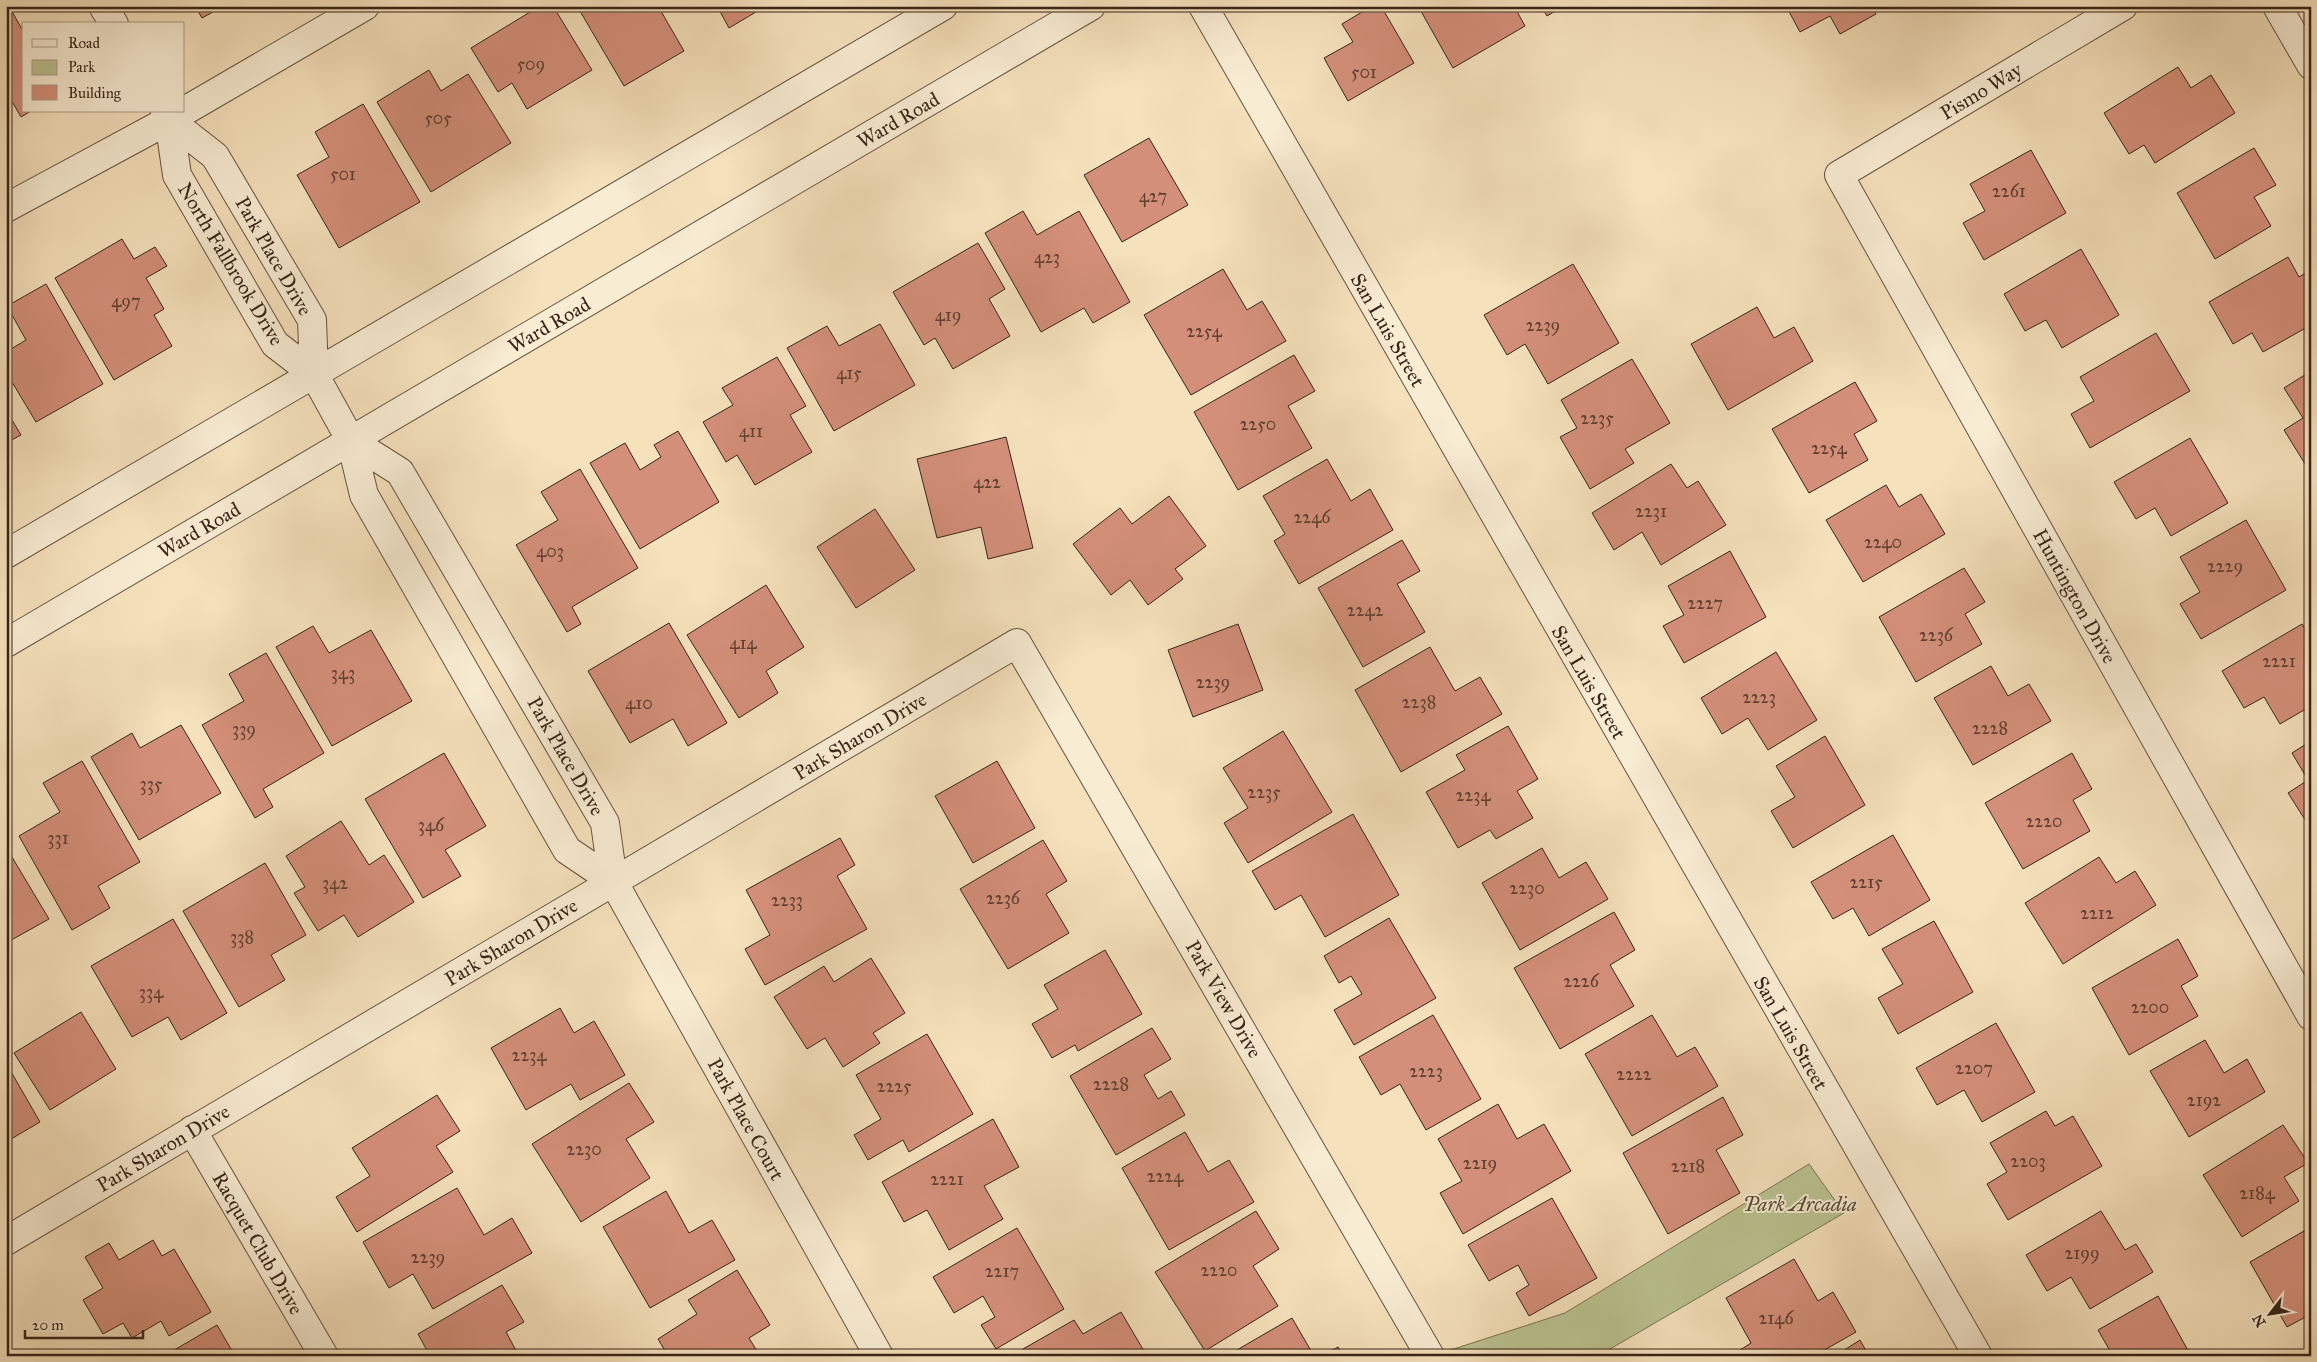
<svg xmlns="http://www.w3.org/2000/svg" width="2317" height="1362" font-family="'IM FELL Great Primer',serif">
<rect width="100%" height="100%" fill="#f5e1bc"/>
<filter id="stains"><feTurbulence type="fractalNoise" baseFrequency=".004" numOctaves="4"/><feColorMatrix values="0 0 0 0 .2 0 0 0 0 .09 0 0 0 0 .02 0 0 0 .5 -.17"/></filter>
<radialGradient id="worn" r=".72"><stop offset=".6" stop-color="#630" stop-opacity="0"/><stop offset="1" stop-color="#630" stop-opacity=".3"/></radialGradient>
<path fill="#bbc391" stroke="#7a7454" d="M1809,1164L1844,1213L1598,1356H1432L1565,1313Z"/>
<path fill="#d48f7a" stroke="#382518" d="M6,6H9L24,33V111H31L21,117L6,91Z
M195,6H224L202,18Z
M540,6H553L592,70L527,109L512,83L498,92L471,48Z
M577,6H658L684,51L624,86Z
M717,6H766L729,28Z
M1372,6H1381L1414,63L1348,101L1324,58L1353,42L1342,24Z
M1418,6H1514L1525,26L1453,68Z
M1541,6H1564L1547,16Z
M1786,6H1871L1876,14L1840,34L1830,16L1800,32Z
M2178,67L2191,88L2211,75L2235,113L2155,163L2144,145L2129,154L2104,113Z
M429,70L441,91L468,74L511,143L431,192L377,102Z
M363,104L420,202L339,248L297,175L329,157L315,132Z
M1149,138L1188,205L1122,242L1084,175Z
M2254,148L2276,185L2254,197L2271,226L2215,259L2177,193Z
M2031,150L2066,213L1984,260L1963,223L1985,211L1970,184Z
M1023,211L1037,235L1079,211L1130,302L1093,323L1084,308L1041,332L985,233Z
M122,239L134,259L155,247L167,266L146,278L164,309L154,315L172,346L114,380L55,278Z
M978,243L1005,289L989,299L1010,336L953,369L935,338L924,345L893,292Z
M2081,249L2119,315L2062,348L2046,320L2025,331L2004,294Z
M2288,257L2299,277L2311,270V325L2263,352L2252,333L2233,344L2209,302Z
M1573,264L1619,343L1548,384L1525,344L1507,355L1484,315Z
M1223,269L1247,310L1262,301L1286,341L1191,395L1144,315Z
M46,284L103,384L36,422L6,372V352L26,340L7,306Z
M1757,307L1774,338L1794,327L1813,361L1728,410L1691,344Z
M880,324L915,385L834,431L787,348L827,326L839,346Z
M2156,333L2190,391L2090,448L2071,414L2094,401L2080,377Z
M1294,355L1315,391L1288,406L1312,448L1238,490L1194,412Z
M777,357L806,406L790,415L812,452L755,485L737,455L726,462L703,422L733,405L722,388Z
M1632,359L1670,423L1625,449L1634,463L1590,489L1560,437L1577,428L1561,400Z
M2311,371V465L2307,467L2284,430L2303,418L2284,388Z
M1855,382L1877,421L1854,434L1868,460L1809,493L1772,429Z
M6,410L21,435L6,443Z
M678,431L719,502L640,549L590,463L625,443L640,470L661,457L654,445Z
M1006,437L1033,548L988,559L981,527L937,538L917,459Z
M2190,438L2228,503L2171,536L2155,508L2136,519L2114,482Z
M1327,459L1351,501L1370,489L1393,530L1299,584L1274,541L1285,534L1263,496Z
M1671,464L1687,488L1698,481L1726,525L1661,565L1642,532L1614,550L1592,513Z
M580,469L638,568L572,607L581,624L567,632L516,545L558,520L541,492Z
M1886,485L1899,507L1921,494L1945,534L1863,582L1826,520Z
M1169,496L1206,546L1175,569L1183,579L1148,605L1130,580L1111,595L1073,544L1120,508L1132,524Z
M875,509L915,570L856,608L817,547Z
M2246,520L2286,590L2201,639L2180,604L2200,592L2180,557Z
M1402,540L1420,571L1397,584L1425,632L1363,667L1318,588Z
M1730,551L1766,617L1684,663L1663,626L1684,615L1668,586Z
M1964,568L1985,602L1965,614L1982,644L1916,682L1879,617Z
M766,585L804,647L766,671L778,693L739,718L687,635Z
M669,623L727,723L688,746L673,719L630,743L588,671Z
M1238,624L1263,690L1193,717L1168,650Z
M2302,624L2311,639V706L2280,724L2264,697L2244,708L2222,671Z
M313,626L329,653L371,630L412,701L332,746L276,647Z
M1430,647L1455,691L1480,677L1502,714L1401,772L1355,690Z
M1776,652L1817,720L1768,750L1748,718L1722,734L1701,698Z
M266,653L324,753L263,789L273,807L255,818L202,725L244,701L229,674Z
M1991,666L2008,696L2029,684L2051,721L1973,765L1934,698Z
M181,725L221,793L139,840L91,757L132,733L140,748Z
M1508,726L1538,779L1517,791L1533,818L1496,839L1490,830L1458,848L1426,792L1465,770L1456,755Z
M1283,731L1332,812L1248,863L1224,823L1248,808L1223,768Z
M1825,736L1865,805L1793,848L1771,811L1795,797L1776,766Z
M2311,741V829L2288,793L2308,780L2292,753Z
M444,753L486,826L445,850L461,876L423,898L365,799Z
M2072,753L2092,789L2073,800L2090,831L2023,869L1985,803Z
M82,761L140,862L98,886L110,908L72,930L19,836L60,812L43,783Z
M997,761L1035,828L973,863L935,796Z
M1353,814L1399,895L1325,937L1301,895L1275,910L1252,871Z
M341,821L369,865L384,855L414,902L358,937L344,915L318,931L294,893L305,887L286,856Z
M1893,835L1930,900L1869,936L1853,908L1833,919L1811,882Z
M840,838L855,865L837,876L867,929L765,985L745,949L770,935L746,890Z
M1043,840L1067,881L1046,894L1069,933L1008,969L960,889Z
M6,847L49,919L6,943Z
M1542,848L1559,878L1586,862L1608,899L1520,950L1482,883Z
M2099,857L2116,883L2135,871L2156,905L2063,964L2025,903Z
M265,863L306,935L271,955L285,980L239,1007L183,911Z
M1614,912L1635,950L1610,965L1634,1006L1560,1049L1514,968Z
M1389,918L1436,998L1354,1045L1334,1010L1362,994L1351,976L1339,983L1324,956Z
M173,919L227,1013L181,1040L168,1017L132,1037L91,966Z
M1934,921L1973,992L1898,1034L1878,998L1903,984L1882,949Z
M2178,939L2198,976L2181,986L2198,1016L2129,1055L2092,988Z
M1105,950L1142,1014L1078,1051L1075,1045L1052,1058L1032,1024L1058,1009L1044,985Z
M871,958L905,1013L873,1033L880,1043L843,1067L825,1038L807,1049L774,997L824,966L834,982Z
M560,1008L574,1033L594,1021L625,1075L580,1100L571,1084L526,1110L491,1048Z
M81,1012L116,1069L50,1110L14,1053Z
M1433,1015L1481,1099L1426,1130L1400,1084L1381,1095L1359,1057Z
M1652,1015L1677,1057L1695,1047L1718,1086L1632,1136L1585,1054Z
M1996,1023L2035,1092L1982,1122L1964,1090L1937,1105L1916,1068Z
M1152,1028L1171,1059L1144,1075L1158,1099L1171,1091L1185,1115L1116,1155L1070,1076Z
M927,1034L973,1114L909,1152L903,1140L868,1160L854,1135L881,1119L856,1075Z
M2205,1040L2224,1073L2247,1059L2265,1092L2189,1137L2150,1071Z
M6,1063L40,1122L6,1142Z
M629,1083L654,1122L626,1139L650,1178L581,1222L532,1144Z
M437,1095L460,1131L436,1146L453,1172L357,1232L336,1197L370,1176L352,1148Z
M1723,1097L1743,1135L1716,1150L1740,1193L1668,1234L1623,1153Z
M1498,1104L1517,1139L1544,1124L1571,1171L1463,1234L1440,1193L1462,1181L1438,1139Z
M2046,1111L2055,1126L2073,1116L2102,1166L2008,1220L1987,1184L2007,1172L1990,1143Z
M993,1119L1019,1167L984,1186L1003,1219L949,1250L927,1210L904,1222L882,1182Z
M2283,1125L2308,1163L2284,1177L2299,1201L2242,1237L2203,1175Z
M1185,1132L1208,1172L1229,1160L1254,1202L1169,1250L1122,1168Z
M457,1188L484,1235L512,1218L532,1253L433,1309L413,1274L389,1288L363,1242Z
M666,1191L689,1233L712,1220L735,1260L650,1308L603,1227Z
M1552,1198L1597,1278L1529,1316L1516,1293L1529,1285L1518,1265L1489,1281L1468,1245Z
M1256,1211L1279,1249L1253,1266L1278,1306L1205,1351L1155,1272Z
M2101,1211L2125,1250L2136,1244L2153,1272L2090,1309L2071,1277L2047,1291L2026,1255Z
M2311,1227V1314L2287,1327L2250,1262Z
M1017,1228L1064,1309L996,1349L981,1325L995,1317L983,1296L954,1313L933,1277Z
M153,1240L162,1256L174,1249L211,1312L169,1336L161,1321L132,1338L123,1323L103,1334L83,1300L103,1288L85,1257L109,1243L119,1260Z
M1794,1259L1818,1301L1833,1292L1856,1332L1814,1356H1739L1737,1352L1751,1343L1726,1298Z
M737,1270L770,1325L749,1338L760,1356H668L658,1339L697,1314L688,1300Z
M502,1285L524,1322L506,1332L519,1356H430L418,1334Z
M2158,1296L2191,1356H2113L2098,1330Z
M1121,1312L1147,1356H1027L1023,1349L1074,1320L1083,1334Z
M1292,1318L1314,1356H1231L1230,1354Z
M217,1325L235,1356H164Z
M1860,1340L1869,1356H1835Z
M1338,1347L1343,1356H1322Z"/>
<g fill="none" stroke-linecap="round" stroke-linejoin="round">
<defs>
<path id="street" d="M103,6L114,24
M1203,6L1978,1356
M2123,6L1839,175L2311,1016
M2277,6L2311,65
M165,113L169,120L177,175L275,344L314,374
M169,120L215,156L312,320L314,374L351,441L364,495L567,850L613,881
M6,208L169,120L365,6
M351,441L400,472L605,823L613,881L879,1356
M6,554L943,6
M6,643L1091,6
M192,1130L324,1356
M6,1241L1017,643L1430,1356"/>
</defs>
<use href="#street" stroke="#675441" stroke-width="30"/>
<use href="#street" stroke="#f8ecd3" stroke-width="28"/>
</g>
<g text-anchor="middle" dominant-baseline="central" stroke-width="4" stroke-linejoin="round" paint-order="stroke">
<g font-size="18" fill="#5f4030">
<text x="531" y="64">509</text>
<text x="1364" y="72">501</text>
<text x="438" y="118">505</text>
<text x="343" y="174">501</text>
<text x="2009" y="191">2261</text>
<text x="1153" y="196">427</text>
<text x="1047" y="257">423</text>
<text x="126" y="301">497</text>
<text x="948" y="315">419</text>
<text x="1543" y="325">2239</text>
<text x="1204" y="331">2254</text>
<text x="849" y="373">415</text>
<text x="1597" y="418">2235</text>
<text x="1258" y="424">2250</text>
<text x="751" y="431">411</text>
<text x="1829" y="448">2254</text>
<text x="987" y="482">422</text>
<text x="1651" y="511">2231</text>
<text x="1312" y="517">2246</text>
<text x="1883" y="542">2240</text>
<text x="550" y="551">403</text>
<text x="2225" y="566">2229</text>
<text x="1705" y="603">2227</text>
<text x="1365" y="610">2242</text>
<text x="1936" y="635">2236</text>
<text x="743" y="643">414</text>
<text x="2279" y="661">2221</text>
<text x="343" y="673">343</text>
<text x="1213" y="682">2239</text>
<text x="1759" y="697">2223</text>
<text x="1419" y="702">2238</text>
<text x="639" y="703">410</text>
<text x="1990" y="728">2228</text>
<text x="244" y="729">339</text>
<text x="151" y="784">335</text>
<text x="1264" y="792">2235</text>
<text x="1473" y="795">2234</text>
<text x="2044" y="821">2220</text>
<text x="431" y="825">346</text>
<text x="58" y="838">331</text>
<text x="1866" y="882">2215</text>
<text x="335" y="883">342</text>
<text x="1527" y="888">2230</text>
<text x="1003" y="898">2236</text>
<text x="787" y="900">2233</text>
<text x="2097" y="913">2212</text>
<text x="242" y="937">338</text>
<text x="1581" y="981">2226</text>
<text x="151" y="992">334</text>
<text x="2150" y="1007">2200</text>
<text x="529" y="1055">2234</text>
<text x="1974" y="1068">2207</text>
<text x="1426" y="1071">2223</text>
<text x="1634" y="1074">2222</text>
<text x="1111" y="1084">2228</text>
<text x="894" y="1086">2225</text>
<text x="2204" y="1100">2192</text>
<text x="584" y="1149">2230</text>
<text x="2028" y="1161">2203</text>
<text x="1480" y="1163">2219</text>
<text x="1688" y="1166">2218</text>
<text x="1165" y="1176">2224</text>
<text x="947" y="1179">2221</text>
<text x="2257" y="1193">2184</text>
<text x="2082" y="1253">2199</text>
<text x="428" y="1257">2239</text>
<text x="1219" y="1270">2220</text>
<text x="1002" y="1271">2217</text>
<text x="1776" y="1318">2146</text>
</g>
<g font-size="20" fill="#382518" stroke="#f8ecd3">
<text transform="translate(1981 91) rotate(-31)">Pismo Way</text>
<text transform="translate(898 120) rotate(-30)">Ward Road</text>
<text transform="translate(274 256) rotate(60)">Park Place Drive</text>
<text transform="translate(231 264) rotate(59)">North Fallbrook Drive</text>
<text transform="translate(549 325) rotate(-30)">Ward Road</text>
<text transform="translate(1388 330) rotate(60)">San Luis Street</text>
<text transform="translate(199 530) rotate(-30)">Ward Road</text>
<text transform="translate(2075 596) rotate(61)">Huntington Drive</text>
<text transform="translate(1589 682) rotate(60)">San Luis Street</text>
<text transform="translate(860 736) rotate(-31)">Park Sharon Drive</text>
<text transform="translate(566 756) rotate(60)">Park Place Drive</text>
<text transform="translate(511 942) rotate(-31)">Park Sharon Drive</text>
<text transform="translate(1224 999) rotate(60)">Park View Drive</text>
<text transform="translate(1791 1033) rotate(60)">San Luis Street</text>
<text transform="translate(746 1119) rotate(61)">Park Place Court</text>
<text transform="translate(163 1148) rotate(-31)">Park Sharon Drive</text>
<text transform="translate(258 1243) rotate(60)">Racquet Club Drive</text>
</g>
<g font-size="20" font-style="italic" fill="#594c36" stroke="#f8ecd3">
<text x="1800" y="1204">Park Arcadia</text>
</g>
</g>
<rect width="2317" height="1362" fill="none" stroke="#f5e1bc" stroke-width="25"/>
<rect x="8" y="8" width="2302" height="1347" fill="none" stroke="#382518" stroke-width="2.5"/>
<rect x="12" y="12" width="2292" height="1337" fill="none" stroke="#382518"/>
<rect x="22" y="22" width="162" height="90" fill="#f8ecd3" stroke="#ab9c88"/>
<rect x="32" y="39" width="25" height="8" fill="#f8ecd3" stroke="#ab9c88"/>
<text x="68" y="48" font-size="15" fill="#382518">Road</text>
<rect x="32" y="60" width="25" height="15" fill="#bbc391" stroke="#ab9c88"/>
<text x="68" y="72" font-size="15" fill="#382518">Park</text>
<rect x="32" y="85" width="25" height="15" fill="#d48f7a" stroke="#ab9c88"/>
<text x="68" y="98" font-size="15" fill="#382518">Building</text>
<g transform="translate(2270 1314) rotate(239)" stroke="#f8ecd3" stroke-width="4" paint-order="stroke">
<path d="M0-4L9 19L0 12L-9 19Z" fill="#382518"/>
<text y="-8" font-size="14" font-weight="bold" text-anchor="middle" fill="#382518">N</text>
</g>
<path d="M25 1330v8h118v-8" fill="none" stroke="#382518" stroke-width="2.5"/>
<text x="32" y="1330" font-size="15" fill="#382518" stroke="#f8ecd3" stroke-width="4" paint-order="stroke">20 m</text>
<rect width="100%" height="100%" filter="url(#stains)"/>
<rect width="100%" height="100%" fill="url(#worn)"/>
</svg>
